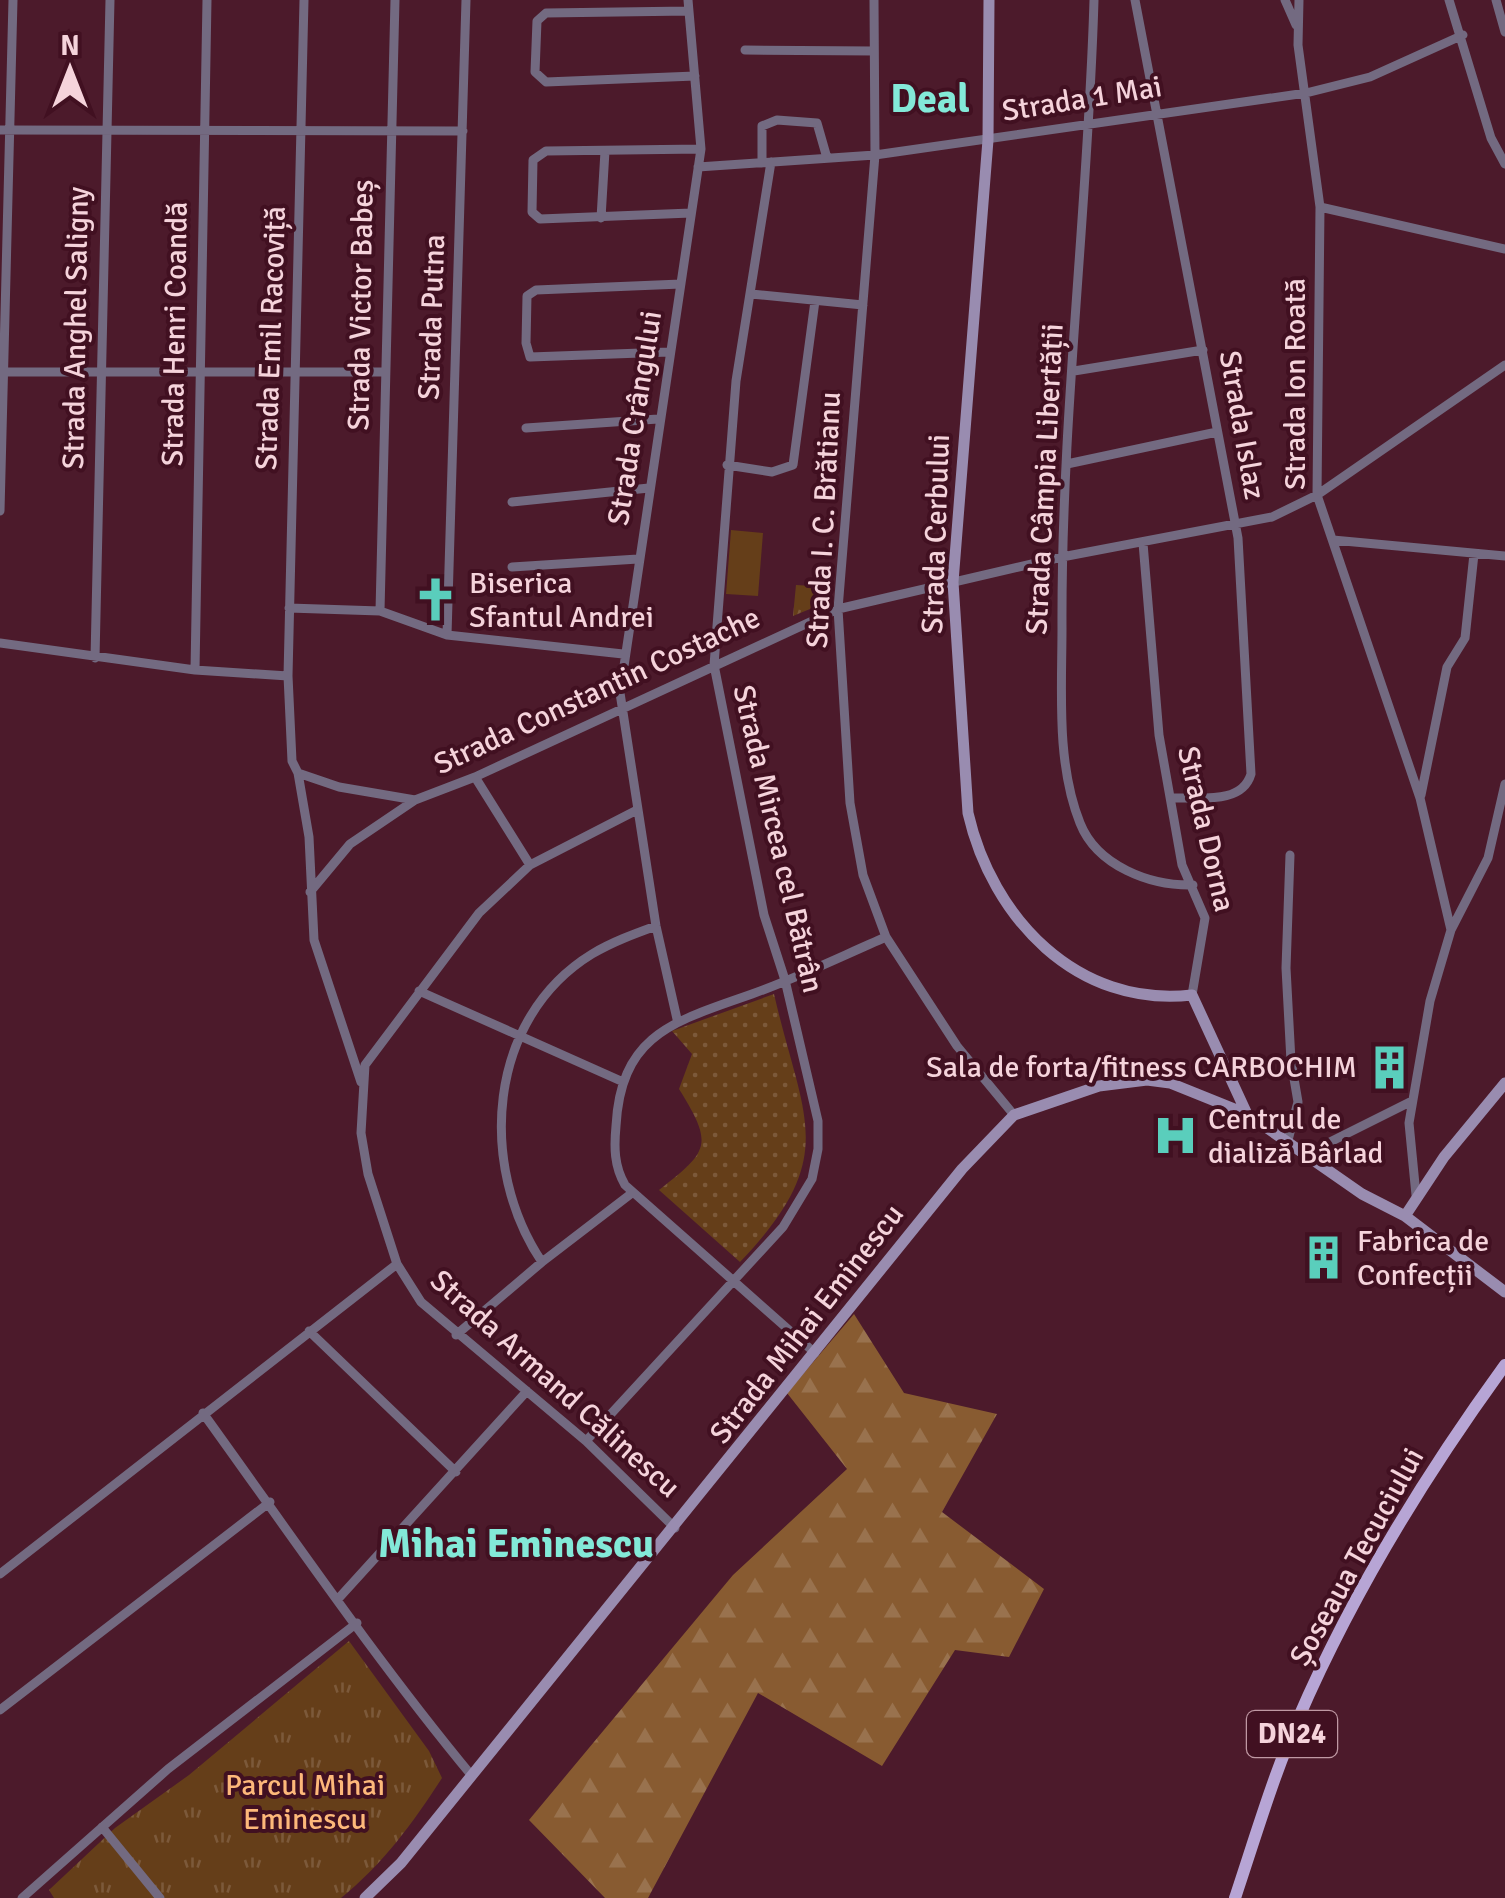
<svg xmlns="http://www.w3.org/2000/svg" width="1505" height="1898" font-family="Signika,sans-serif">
<defs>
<pattern id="grass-dots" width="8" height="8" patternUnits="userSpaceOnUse" patternTransform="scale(2.5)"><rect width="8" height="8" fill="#653e19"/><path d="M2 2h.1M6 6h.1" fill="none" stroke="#7c593a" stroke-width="1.8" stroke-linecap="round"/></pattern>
<pattern id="forest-firs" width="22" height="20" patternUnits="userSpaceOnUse" patternTransform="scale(2.5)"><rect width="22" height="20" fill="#885b31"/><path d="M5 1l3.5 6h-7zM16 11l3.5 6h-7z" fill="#99724e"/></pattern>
<pattern id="park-tufts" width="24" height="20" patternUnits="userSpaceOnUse" patternTransform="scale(2.5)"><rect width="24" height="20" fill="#653e19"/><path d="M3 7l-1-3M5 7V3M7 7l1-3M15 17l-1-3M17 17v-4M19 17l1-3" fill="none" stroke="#7c593a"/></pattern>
</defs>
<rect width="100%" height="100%" fill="#4c1a2b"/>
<path fill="url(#grass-dots)" d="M774,994C803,1120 841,1156 740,1262L659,1190C709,1151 714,1145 679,1089L692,1054L672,1031Z"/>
<path fill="url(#forest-firs)" d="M854,1314L904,1393L997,1414L942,1512L1044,1589L1009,1657L955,1650L882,1766L758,1693L648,1898H605L529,1820L733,1575L847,1469L787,1393Z"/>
<path fill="url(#park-tufts)" d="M796,585L828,587L827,602L793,616Z
M349,1641L429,1751L442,1778C412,1824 384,1863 341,1898H54L49,1890L115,1828L189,1775Z"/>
<path fill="#653e19" d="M731,530L763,533L758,596L726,594Z"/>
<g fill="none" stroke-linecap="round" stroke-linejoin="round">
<path stroke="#736a81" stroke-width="9" d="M874,0L875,155L838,609L850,803L863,875L886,937L957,1046L1014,1115
M1094,0C1088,209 1061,418 1062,628C1062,690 1056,763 1080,823C1097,866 1150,886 1193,885
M1135,0L1238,538L1251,774C1242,805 1199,797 1172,798
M1285,0L1296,25
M1299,0L1298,45L1320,207L1317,495L1420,798L1451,930
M1449,0L1491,138L1505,164
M1496,0L1505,32
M689,11L546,13L537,21L535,72L546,82L695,76
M745,50L874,51
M0,130L463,131
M762,163V126L777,120L817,123L827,158
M698,167L875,155L1306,93L1370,77L1463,35
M1320,207L1505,249
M691,213L540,219L532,212L533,160L546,151L701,149
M601,218L605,151
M751,294L863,305
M669,352L530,357L526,343L527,296L536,290L681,284
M1074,371L1203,350
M0,372H385
M526,428L658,419
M1067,464L1217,432
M727,465L772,472L793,465L815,301
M512,502L649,488
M0,511L13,0
M1333,540L1505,556
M1143,543L1159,735L1182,865L1205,918L1192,995
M512,567L638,559
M289,608L380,611L447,635L623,654
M380,611L395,0
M447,635L466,0
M0,643L195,670L288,676L292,761L298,773L339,787L415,800L475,777L838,609L1062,557L1272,517L1317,495L1505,365
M95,658L110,0
M195,670L207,0
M288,676L304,0
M298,773L309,837L314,940L361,1082
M475,777L530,865
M1421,795L1447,667L1465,638L1474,554
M637,810L530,865L479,913L365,1065L361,1133L368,1174L397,1264L421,1302L586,1441L675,1528
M310,892L350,844L415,800
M419,991L621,1081
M677,1019L656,926L620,693L701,149L688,0
M1288,1140L1298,1102L1291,1061L1286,968L1290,855
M1306,1154L1410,1102
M632,1193L542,1262C478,1167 486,1019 592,954C612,942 634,934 656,926
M1416,1195L1409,1123L1430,1001L1451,930L1488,858L1505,784
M309,1331L456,1472
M456,1335L542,1262
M815,1353L625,1185C614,1166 614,1147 616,1126C621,1032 677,1021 752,994C797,978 842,956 886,937
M203,1413C291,1535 376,1660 472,1776
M586,1441L783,1227L812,1179L818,1149V1121L785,980L764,915L714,665L736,381L771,162
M0,1574L397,1264
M338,1599L527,1391
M0,1710L270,1502
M102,1827L160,1898
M22,1898L168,1769L357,1623"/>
<path stroke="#998cb0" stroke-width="11" d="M989,0L988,140L953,582L968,813C992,918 1077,1008 1192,995L1247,1114
M1405,1216L1444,1157L1505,1083
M365,1898L401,1863L962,1169L1014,1115L1099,1086L1147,1080L1170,1083L1247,1114L1362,1194L1405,1216L1505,1292"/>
<path stroke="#b7a5d5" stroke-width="12" d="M1235,1898C1255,1838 1273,1777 1298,1719C1352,1594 1425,1475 1505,1365"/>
</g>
<defs>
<symbol id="church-bare" viewBox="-9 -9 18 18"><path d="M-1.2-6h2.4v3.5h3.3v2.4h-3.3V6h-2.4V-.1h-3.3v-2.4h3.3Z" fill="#5acebc" stroke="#411021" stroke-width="2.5" paint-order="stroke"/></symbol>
<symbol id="building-bare" viewBox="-9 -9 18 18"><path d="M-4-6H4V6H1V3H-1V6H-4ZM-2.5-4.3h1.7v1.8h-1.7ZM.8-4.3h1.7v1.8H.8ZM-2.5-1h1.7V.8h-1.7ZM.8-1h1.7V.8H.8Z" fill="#5acebc" stroke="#411021" stroke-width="2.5" paint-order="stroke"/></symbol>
<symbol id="hospital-bare" viewBox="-9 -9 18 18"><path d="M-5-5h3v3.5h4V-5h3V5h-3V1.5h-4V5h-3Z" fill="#5acebc" stroke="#411021" stroke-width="2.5" paint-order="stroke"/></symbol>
</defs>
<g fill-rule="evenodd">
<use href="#church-bare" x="404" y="568" width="63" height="63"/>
<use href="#building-bare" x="1358" y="1036" width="63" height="63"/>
<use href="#hospital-bare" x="1144" y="1104" width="63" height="63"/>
<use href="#building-bare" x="1292" y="1226" width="63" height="63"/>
</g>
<g text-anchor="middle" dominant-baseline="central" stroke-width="8" stroke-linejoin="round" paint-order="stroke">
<rect fill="#411021" stroke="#bf98a3" stroke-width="2.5" x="1247" y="1711" width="90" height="46" rx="8"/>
<g font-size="28" font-weight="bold" fill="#f5d3db">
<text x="1292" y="1734">DN24</text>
</g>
<g font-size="30" fill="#f5d3db" stroke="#411021">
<text transform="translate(1082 99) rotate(-9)">Strada 1 Mai</text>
<text transform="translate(361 305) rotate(-89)">Strada Victor Babeș</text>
<text transform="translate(432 317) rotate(-88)">Strada Putna</text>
<text transform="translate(76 328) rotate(-89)">Strada Anghel Saligny</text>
<text transform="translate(175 334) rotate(-89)">Strada Henri Coandă</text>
<text transform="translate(271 338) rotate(-88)">Strada Emil Racoviță</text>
<text transform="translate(1295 384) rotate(-90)">Strada Ion Roată</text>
<text transform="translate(635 418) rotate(-81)">Strada Crângului</text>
<text transform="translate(1242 425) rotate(80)">Strada Islaz</text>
<text transform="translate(1045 479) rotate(-87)">Strada Câmpia Libertății</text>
<text transform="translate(824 520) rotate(-87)">Strada I. C. Brătianu</text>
<text transform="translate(936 534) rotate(-88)">Strada Cerbului</text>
<text transform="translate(597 691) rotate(-25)">Strada Constantin Costache</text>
<text transform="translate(1206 829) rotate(77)">Strada Dorna</text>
<text transform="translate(778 839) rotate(77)">Strada Mircea cel Bătrân</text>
<text transform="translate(807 1324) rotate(-52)">Strada Mihai Eminescu</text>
<text transform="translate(555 1384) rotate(42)">Strada Armand Călinescu</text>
<text transform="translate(1357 1557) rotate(-61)">Șoseaua Tecuciului</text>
</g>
<g font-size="30" fill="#f5d3db" stroke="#411021" text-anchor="start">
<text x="469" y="583">Biserica<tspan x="469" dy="34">Sfantul Andrei</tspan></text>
<text x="1357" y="1067" text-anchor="end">Sala de forta/fitness CARBOCHIM</text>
<text x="1208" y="1119">Centrul de<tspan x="1208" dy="34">dializă Bârlad</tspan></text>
<text x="1357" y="1241">Fabrica de<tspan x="1357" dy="34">Confecții</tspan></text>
</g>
<g font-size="30" fill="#fdb87a" stroke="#411021">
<text x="305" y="1785">Parcul Mihai<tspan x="305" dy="34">Eminescu</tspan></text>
</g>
<g font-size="40" font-weight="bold" fill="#83e9d8" stroke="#411021">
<text x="930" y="99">Deal</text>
<text x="516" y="1544">Mihai Eminescu</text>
</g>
</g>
<g transform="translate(70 70)" stroke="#411021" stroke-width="8" paint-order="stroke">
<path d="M0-8L18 38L0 25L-18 38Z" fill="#f5d3db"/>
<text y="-15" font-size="28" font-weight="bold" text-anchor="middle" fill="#f5d3db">N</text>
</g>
</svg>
